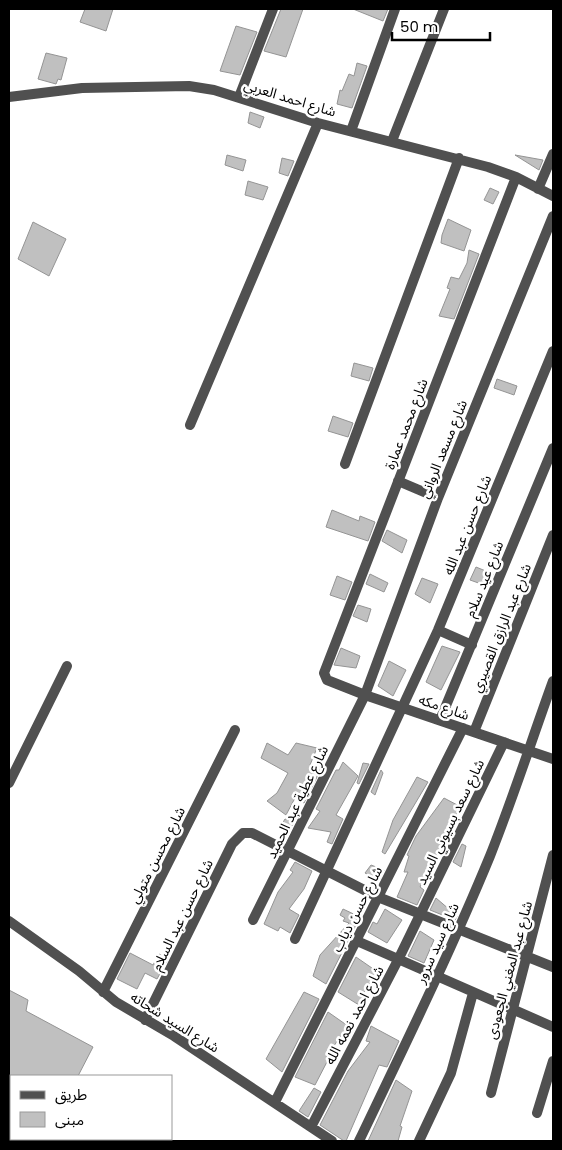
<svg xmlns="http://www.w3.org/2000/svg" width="562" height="1150" font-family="Poppins,'Noto Sans Arabic',sans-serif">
<rect width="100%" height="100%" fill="#fff"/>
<path fill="#c0c0c0" stroke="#949494" d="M85,9H113L106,31L80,22Z
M281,9H303L286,57L264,51Z
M353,9H388L383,21Z
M236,26L257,32L240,75L220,71Z
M46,53L67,58L61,80L58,79L56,84L38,79Z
M357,63L367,66L352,108L337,104L340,90L342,91L349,74L354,76Z
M250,112L264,117L260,128L248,123Z
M227,155L246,160L243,171L225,165Z
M515,155L543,160L539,170Z
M282,158L294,161L288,176L279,173Z
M248,181L268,187L263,200L245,195Z
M490,188L499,192L493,204L484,200Z
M448,219L471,230L464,251L441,243L442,235Z
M33,222L66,239L49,276L18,259Z
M469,250L479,254L454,319L439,316L450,289L447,288L451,277L459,279L467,263Z
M354,363L373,368L369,381L351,376Z
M497,379L517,386L514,395L494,388Z
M333,416L353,423L348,437L328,431Z
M332,510L359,521L360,516L375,522L368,541L326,527Z
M387,530L407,540L402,553L382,541Z
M476,567L493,574L487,586L470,580Z
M370,574L388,583L384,592L366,584Z
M337,576L352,582L345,600L330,595Z
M422,578L438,584L430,603L415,594Z
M358,605L371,609L367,622L353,616Z
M442,646L460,652L441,690L426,682Z
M341,648L360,656L356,668L334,665Z
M389,661L406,670L393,696L378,686Z
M267,743L288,755L296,743L317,748L310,765L322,767L304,803L295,798L286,815L267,801L277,793L288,773L261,758Z
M343,762L358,776L336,815L343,819L332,844L327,842L331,832L308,828L320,811L316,809L336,770H339Z
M363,763L369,764L359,784L357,783Z
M381,770L383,773L375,795L371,792Z
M417,777L428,782L385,854L382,852L393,820Z
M444,798L461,807L446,832L451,836L441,855L438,853L420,887L424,890L417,905L397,897L408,872H404L409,856L407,855L416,836Z
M285,819L294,822L289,831L279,829Z
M462,844L466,846L461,867L453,862Z
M295,862L312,871L304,889L289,909L299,915L290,933L280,927L278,931L264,924L278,892L293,872L290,870Z
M371,865L384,870L379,881L365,873Z
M436,898L457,916L455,920L430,910Z
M343,909L360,917L326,984L313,976L320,955L349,923L343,921L345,918L340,915Z
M385,909L402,920L387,943L368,932L373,922L377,924Z
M420,931L434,940L424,963L408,956Z
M130,953L153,965L159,954L168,959L157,979L145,973L137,989L117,979Z
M356,957L382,975L376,988L367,986L359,1005L338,992Z
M9,990L28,1000L26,1011L93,1047L78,1076H9Z
M304,992L319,999L282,1072L266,1059Z
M328,1012L348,1026L326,1057L329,1058L315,1085L295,1077Z
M371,1026L399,1041L387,1067L379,1065L346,1141H344L320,1125L348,1071L370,1042L366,1041Z
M396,1080L412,1091L400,1126L402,1127L398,1141H368Z
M314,1088L321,1092L308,1117L299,1111Z"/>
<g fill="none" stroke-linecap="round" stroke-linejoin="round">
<path stroke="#505050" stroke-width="10" d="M9,97L82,88L189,86L214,90L318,123L488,167L516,177L553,196
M239,97L273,9
M351,131L395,9
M392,141L444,9
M516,177L324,673L327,680L365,695L553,759
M538,189L553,154
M190,425L318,123
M345,464L459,158
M398,481L438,498
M438,630L472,645
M440,720L553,448
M474,732L553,535
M9,783L67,666
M253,920L365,695L438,498L553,216
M9,921L79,971L116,1002L174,1036L332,1141
M295,939L438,630L553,351
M357,941L553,1027
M103,992L235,730
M145,1020L232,844L243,833H252L378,897L553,967
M491,1093L553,855
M275,1102L463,728
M537,1113L553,1061
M311,1127L398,960L504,742
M359,1141C404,1047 450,953 490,856C513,798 532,739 553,681
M419,1141L451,1073L473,993"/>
</g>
<g text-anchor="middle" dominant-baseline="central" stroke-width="5" stroke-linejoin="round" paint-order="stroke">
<g font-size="14" fill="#000" stroke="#fff">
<text transform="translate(290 98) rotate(17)">شارع احمد العربي</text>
<text transform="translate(406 424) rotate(-69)">شارع محمد عمارة</text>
<text transform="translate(443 449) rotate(-68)">شارع مسعد الرواني</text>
<text transform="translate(467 525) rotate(-68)">شارع حسن عبد الله</text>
<text transform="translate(484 579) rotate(-68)">شارع عيد سلام</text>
<text transform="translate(501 628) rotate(-68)">شارع عبد الرازق القصيري</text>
<text transform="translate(444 707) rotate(19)">شارع مكه</text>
<text transform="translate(297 802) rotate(-64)">شارع عطية عبد الحميد</text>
<text transform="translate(450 822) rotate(-64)">شارع سعد بسيوني السيد</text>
<text transform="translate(157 855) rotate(-63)">شارع محسن متولي</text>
<text transform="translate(357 909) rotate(-63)">شارع حسن دياب</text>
<text transform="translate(182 915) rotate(-64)">شارع حسن عبد السلام</text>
<text transform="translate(437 943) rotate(-66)">شارع سيد سرور</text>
<text transform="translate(509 970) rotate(-75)">شارع عبد المغني الجعودى</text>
<text transform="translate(354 1015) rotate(-62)">شارع احمد نعمه الله</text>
<text transform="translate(175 1022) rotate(32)">شارع السيد شحاته</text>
</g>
</g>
<rect width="562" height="1150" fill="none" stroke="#000000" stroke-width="20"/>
<rect x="10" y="1075" width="162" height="65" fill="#ffffff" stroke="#999999"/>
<rect x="20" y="1091" width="25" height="8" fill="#505050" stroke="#999999"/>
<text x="55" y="1100" font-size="15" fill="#000000">طريق</text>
<rect x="20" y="1112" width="25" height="15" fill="#c0c0c0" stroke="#999999"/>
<text x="55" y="1125" font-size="15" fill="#000000">مبنى</text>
<path d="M392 32v8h98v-8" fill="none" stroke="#000000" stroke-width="2.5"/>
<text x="400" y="32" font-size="15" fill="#000000" stroke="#ffffff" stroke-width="4" paint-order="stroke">50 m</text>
</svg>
